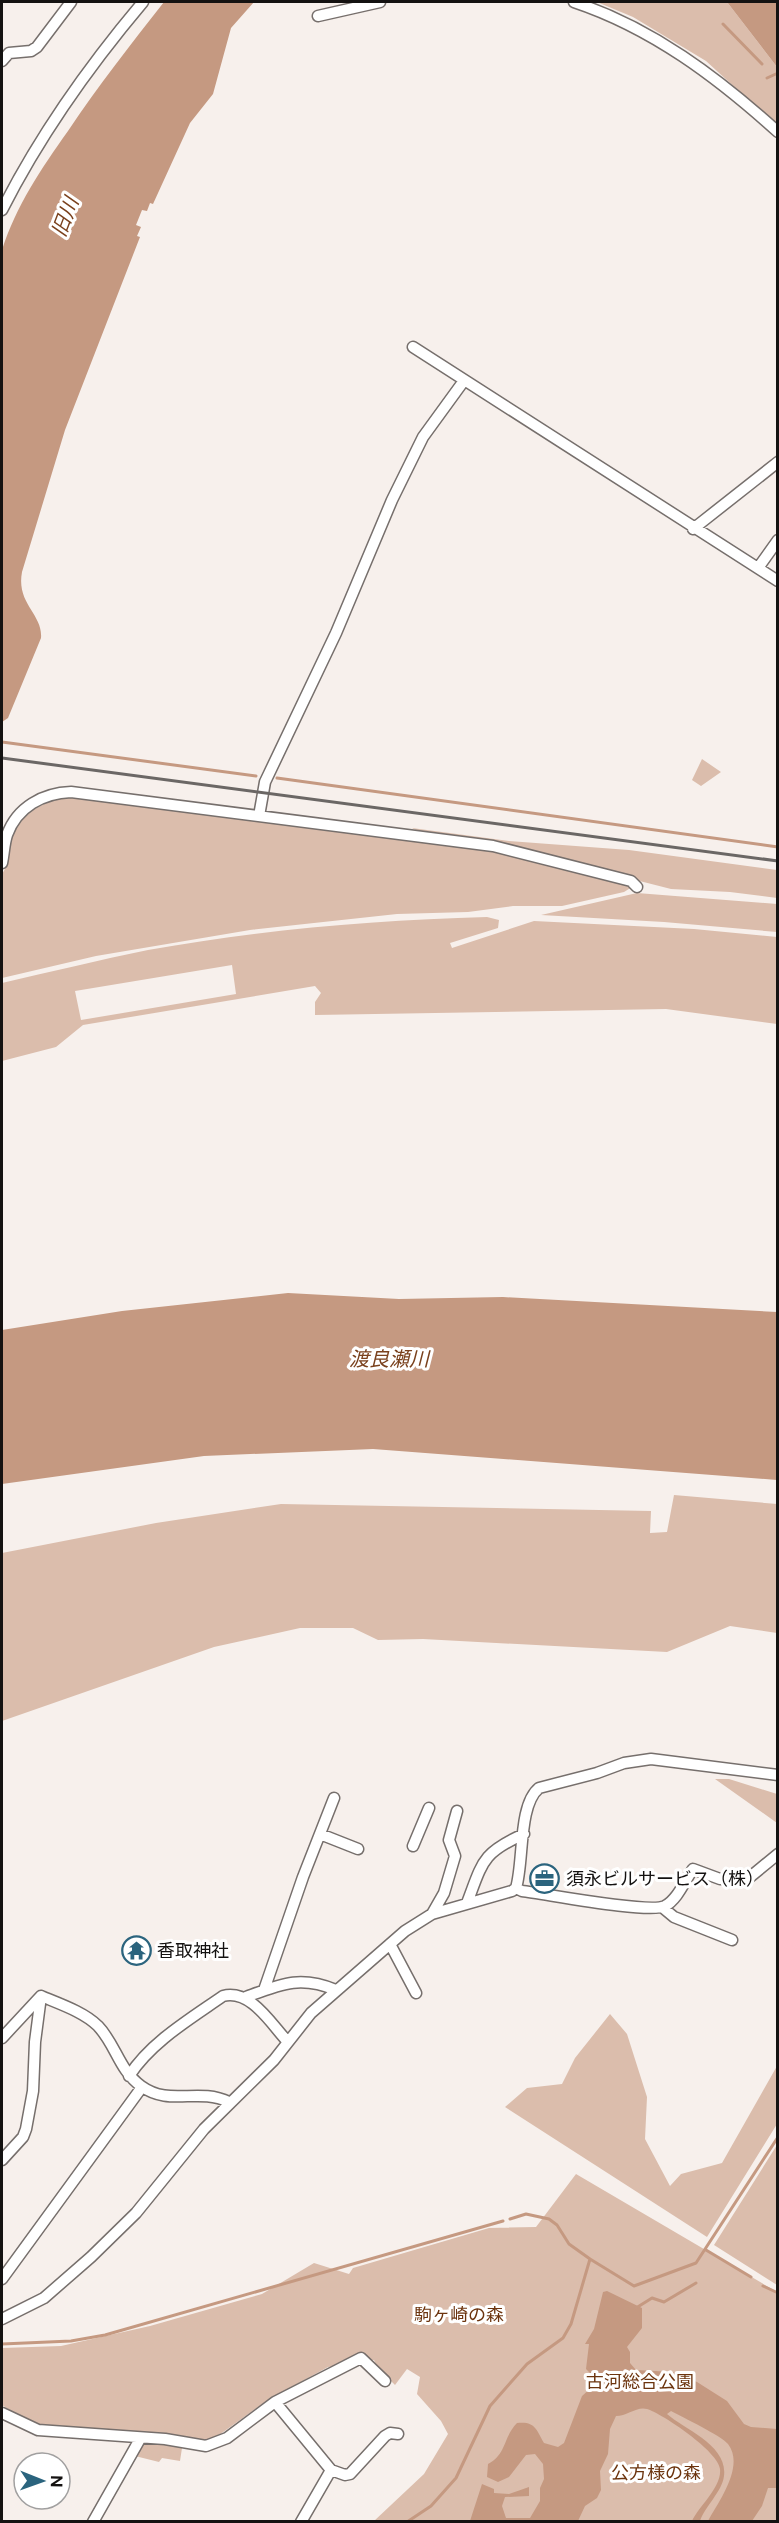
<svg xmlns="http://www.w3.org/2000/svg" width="779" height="2523" font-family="'Public Sans','Noto Sans JP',sans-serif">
<rect width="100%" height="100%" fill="#f7f0ec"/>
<path fill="#dbbdac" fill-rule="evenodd" d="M597,2H727L777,67V126L706,61L633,17Z
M702,759L721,772L701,786L692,780Z
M63,797L484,849L628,884L632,887L624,892L562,906H513L468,912L397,914L250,930L96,956L2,978V874C8,865 8,857 10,846C15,818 37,804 63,797Z
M412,828L509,841L629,850L777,870V898L730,892L671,889L569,863L419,832Z
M637,893L777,904V932L664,922L541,915Z
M487,917L499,920L498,928L450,943L452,948L534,921L694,929L777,937V1024L666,1009L315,1015V1002L321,993L315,986L83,1025L56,1047L2,1061V983C50,972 99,960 148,950C260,930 373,920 487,917ZM232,965L236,994L81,1020L75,991Z
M674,1495L777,1504V1633L730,1626L667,1652L423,1639L378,1640L353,1628H300L214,1647L2,1721V1553L156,1523L281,1504L651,1511L650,1533L667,1532Z
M715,1779H729L777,1794V1823Z
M610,2014L627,2034L647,2097L645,2139L670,2186L681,2174L722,2163L777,2066V2124L707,2237L505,2107L527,2088L562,2084L575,2058Z
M777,2145V2285L714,2245Z
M576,2174L777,2292V2521H374L424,2474L448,2434L441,2421L417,2394L420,2377L407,2369L395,2385L377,2367L374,2360L328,2367L268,2400L212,2440L57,2428L28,2422L2,2405V2348L61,2346L150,2326L262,2294L314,2263L349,2274L353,2268L489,2228L536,2227Z
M142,2442L165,2443L182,2448L180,2461L162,2458L159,2462L135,2456Z"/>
<path fill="#c59981" d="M164,2H254L231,28L213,94L190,123L153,204L150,203L147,211L142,210L136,225L141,227L137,236L140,237L65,430L22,572C16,604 43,614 41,638L8,718L2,722V250C16,206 41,169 68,131C98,86 131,44 164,2Z
M727,2H777V67Z
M288,1293L399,1299L503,1297L777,1312V1480L373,1449L204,1456L2,1484V1330L122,1311Z
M607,2291L642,2308V2328L627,2347L630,2352V2363L636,2370L673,2372L697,2382L727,2401L744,2424L751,2427L777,2429V2488H768L762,2506L752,2521H708C719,2501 745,2466 728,2444C722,2436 682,2417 671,2411L667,2414C685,2430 728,2445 724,2476C722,2492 705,2506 700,2521H692C699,2506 722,2487 720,2469C719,2452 663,2414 647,2409C637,2406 627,2416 616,2416L610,2429L608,2454L600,2471L601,2490L597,2498L585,2506L578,2521H470L482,2484L494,2489V2493L509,2494L529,2487V2496L505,2497L502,2506L506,2518H530L540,2501V2488L544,2479L543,2464L535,2454L526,2455L509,2477L498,2482L487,2477L488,2464C507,2454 503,2437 517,2423C535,2421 536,2429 544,2443L558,2447L564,2443L582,2396L592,2387L591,2374L586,2369L589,2344H585L594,2329L603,2292Z"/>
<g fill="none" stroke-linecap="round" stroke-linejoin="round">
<path stroke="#c59981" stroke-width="3" d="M723,24L762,64
M767,78L778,73
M2,742L256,776
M277,778L778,847
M510,2219L526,2214L549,2219L557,2225L569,2244L590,2259
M706,2250L751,2277
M763,2286L778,2293
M636,2308L652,2298L664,2302L696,2283
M2,2344L71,2341L105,2335L503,2221
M407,2522L431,2506L456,2478L490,2406L527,2364L563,2338L571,2324L590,2259L634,2286L696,2263L778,2137"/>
<defs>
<path id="minor" d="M574,2C652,28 717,77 778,132
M318,16L380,2
M2,61L9,53L31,51L37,47L71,2
M2,210C40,135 89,66 143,2
M413,347L778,581
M693,529L778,462
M758,568L778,540
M259,816L265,782L336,633L392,500L423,437L463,382
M2,863C4,854 4,844 7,835C17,807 43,793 71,792L493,846L631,881L637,887
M320,1834L358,1849
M413,1846L429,1808
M516,1888L522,1891C547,1894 649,1914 665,1906C678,1899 685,1880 693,1869L720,1879L750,1877L778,1854
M467,1903C483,1861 482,1853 524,1834
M662,1907L674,1917L732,1940
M432,1914L444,1893L455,1856L449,1840L457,1811
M390,1944L416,1993
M264,1990L303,1877L334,1798
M41,1996C60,2004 84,2012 98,2026C116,2045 119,2070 141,2086C170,2107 197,2087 229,2102
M246,1997C281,1984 300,1975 336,1990
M2,2038L41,1996
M129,2076C151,2042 190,2019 223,1996C251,1989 271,2024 288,2042
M2,2160L23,2137L26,2129L33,2091L35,2042L41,1996
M2,2279L142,2087
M2,2319L44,2298L91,2257L136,2213L204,2129L274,2060L311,2013L405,1931L432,1914L512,1891L516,1888C524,1862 518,1805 539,1788L597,1773L624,1763L651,1759L778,1775
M275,2402L361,2358L385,2381
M2,2413L38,2430L165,2439L206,2446L227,2438L275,2402L331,2470L301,2522
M331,2470L345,2475L350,2474L385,2436L390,2433L398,2434
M93,2522L140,2439"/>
</defs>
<use href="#minor" stroke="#766f6c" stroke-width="13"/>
<use href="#minor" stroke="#fff" stroke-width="10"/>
<path stroke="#6b6765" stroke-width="3" d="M2,758L778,861"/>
</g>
<defs>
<symbol id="office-ring" viewBox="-11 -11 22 22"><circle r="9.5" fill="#fff" stroke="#2b647e" stroke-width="1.5"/><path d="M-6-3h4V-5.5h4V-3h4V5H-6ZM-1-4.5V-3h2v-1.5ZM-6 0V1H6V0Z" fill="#2b647e"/></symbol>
<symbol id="temple-ring" viewBox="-11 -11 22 22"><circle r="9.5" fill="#fff" stroke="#2b647e" stroke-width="1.5"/><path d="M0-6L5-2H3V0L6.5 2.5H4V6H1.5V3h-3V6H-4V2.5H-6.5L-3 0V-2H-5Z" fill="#2b647e"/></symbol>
</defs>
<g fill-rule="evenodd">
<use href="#office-ring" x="528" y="1862" width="33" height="33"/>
<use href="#temple-ring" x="120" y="1934" width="33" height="33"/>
</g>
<g text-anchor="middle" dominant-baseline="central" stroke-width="6" stroke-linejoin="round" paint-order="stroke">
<g font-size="18" fill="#141211" stroke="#fff" text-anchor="start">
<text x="566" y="1878">須永ビルサービス（株）</text>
<text x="157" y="1950">香取神社</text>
</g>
<g font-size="18" fill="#6c340e" stroke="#fff">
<text x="459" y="2314">駒ヶ崎の森</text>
<text x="640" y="2381">古河総合公園</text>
<text x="656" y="2472">公方様の森</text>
</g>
<g font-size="20" font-style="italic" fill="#7a411d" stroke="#fff">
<text transform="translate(65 217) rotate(-69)">旧川</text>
<text x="389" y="1359">渡良瀬川</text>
</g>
</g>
<rect width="779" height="2523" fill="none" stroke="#141211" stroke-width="6"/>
<g transform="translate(42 2481) rotate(91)"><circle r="28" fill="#ffffff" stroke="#a1a0a0" stroke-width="1.5"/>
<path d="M0-4.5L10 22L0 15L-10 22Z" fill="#2b647e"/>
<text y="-9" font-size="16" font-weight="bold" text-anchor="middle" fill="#141211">N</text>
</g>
</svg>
